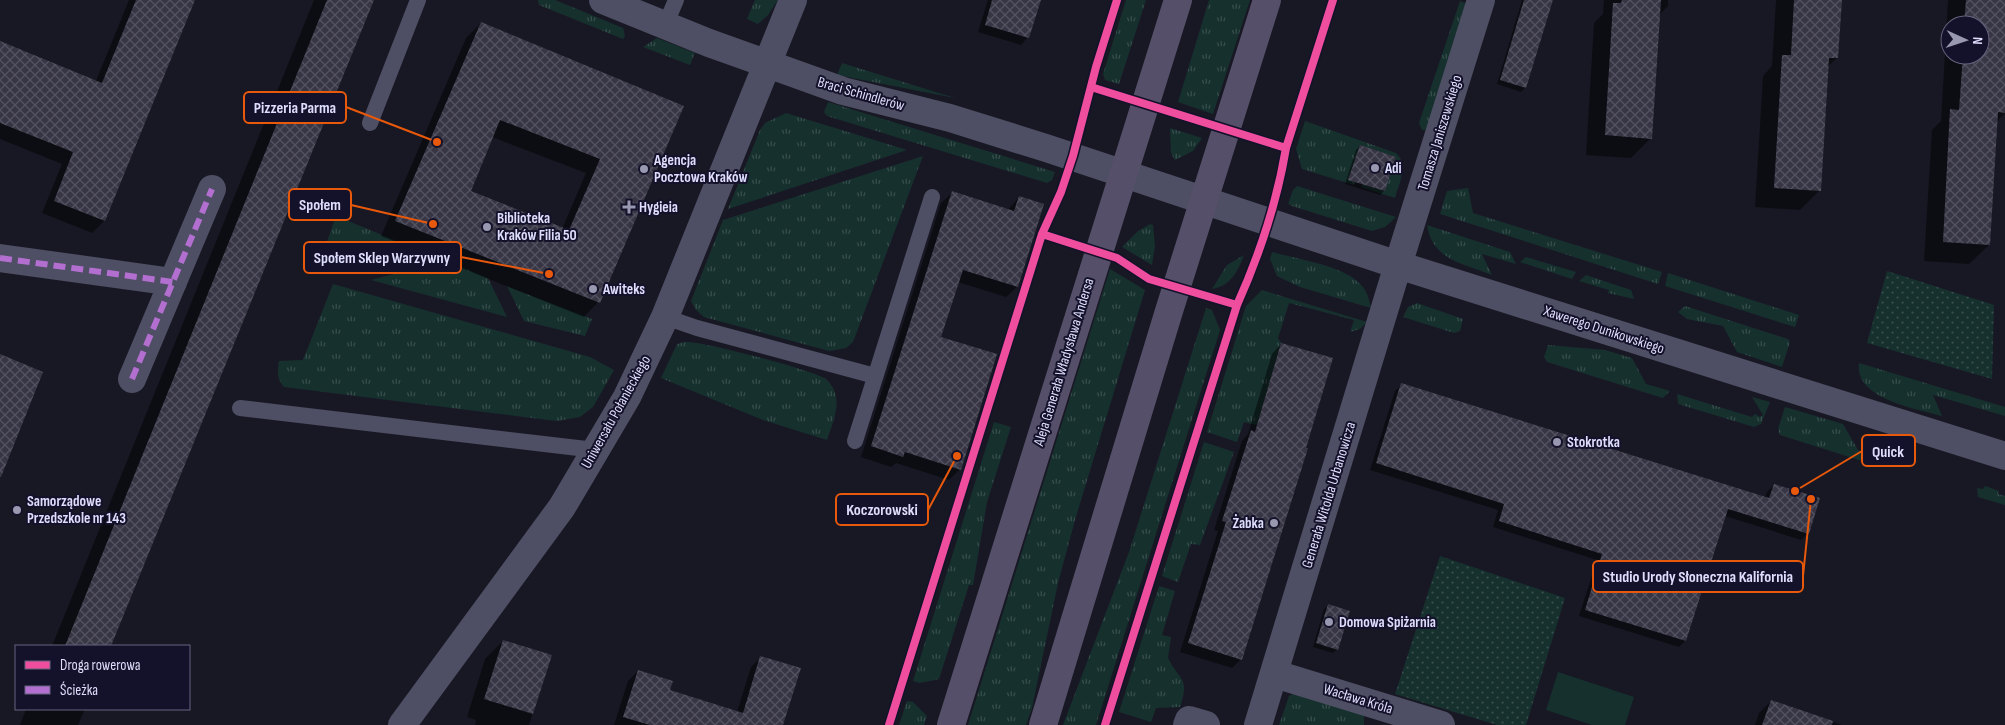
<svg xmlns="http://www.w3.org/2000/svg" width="2005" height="725" font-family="'Sofia Sans Condensed',sans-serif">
<defs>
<pattern id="grass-tufts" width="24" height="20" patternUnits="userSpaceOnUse" patternTransform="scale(1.25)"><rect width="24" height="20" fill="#16302e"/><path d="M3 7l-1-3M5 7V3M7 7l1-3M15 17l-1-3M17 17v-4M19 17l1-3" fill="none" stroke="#374e4d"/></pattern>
<pattern id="park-dots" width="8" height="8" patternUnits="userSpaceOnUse" patternTransform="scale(1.25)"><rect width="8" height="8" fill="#16302e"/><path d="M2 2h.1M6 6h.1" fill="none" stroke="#374e4d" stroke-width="1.8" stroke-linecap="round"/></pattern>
<pattern id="building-cross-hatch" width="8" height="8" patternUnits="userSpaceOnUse" patternTransform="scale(1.25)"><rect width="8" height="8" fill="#383645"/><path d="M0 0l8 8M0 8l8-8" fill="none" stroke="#545361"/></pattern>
</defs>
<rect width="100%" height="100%" fill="#181824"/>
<path fill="url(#grass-tufts)" d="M538,0H555L623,28L625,36L623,39L539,5Z
M755,0H778L768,15L758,24L747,19Z
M1126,0H1146L1119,84L1105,80L1103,74Z
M1209,0H1250L1213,114L1178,102Z
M1460,1L1467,4L1427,130H1422L1419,123Z
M657,38L695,53L690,65L643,47Z
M842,63L955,98L837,75Z
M828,102L1055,172L1052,180L1047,183L827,116L824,112Z
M786,113L907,150L728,209L760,130L765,123Z
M1305,121L1396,153C1409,165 1399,183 1395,198L1361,187L1362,184L1385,191L1396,157L1360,145L1349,179L1356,182L1354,185L1302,169L1296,149Z
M1170,128L1202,138L1193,151L1175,160L1171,153Z
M923,156L853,342L846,348L829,351L704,317L696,310L691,301L723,220Z
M1297,186L1396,217L1385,227L1372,231L1292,206L1288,204L1293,190Z
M1468,188L1473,213L1662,272L1658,284L1440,214L1447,191Z
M336,216L421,251L352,273L319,264Z
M1150,224L1153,225L1155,246L1152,265L1122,247L1138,231Z
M1427,225L1510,252L1516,264L1482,254L1492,275C1463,263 1433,261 1427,225Z
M1272,252C1297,259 1346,266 1362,286C1368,293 1369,300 1371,308L1300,287L1277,276L1270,259Z
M1244,255C1238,271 1231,286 1212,289L1227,265Z
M1526,257L1576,272L1572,279L1520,262Z
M445,260L488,278L507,317L371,280Z
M1110,269L1145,290L1075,520L1058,583L1032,708L1026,725H968Z
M1668,273L1799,315L1795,327L1665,286Z
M1586,275L1631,290L1634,299L1608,293L1609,290L1579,281Z
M333,284L590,357L614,370L593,407L580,417L557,421L284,387C277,379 277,372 279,361L303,360Z
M507,286L592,319L585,336L524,321Z
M1262,290L1367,322L1360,329L1350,332L1354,320L1289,303L1278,338L1281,343L1261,411L1260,426L1244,422L1237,442L1207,432L1246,306Z
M1417,303L1463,319L1460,331L1454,333L1403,317L1408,307Z
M1685,306L1788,339L1790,342L1782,367L1737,352L1723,326L1687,319L1678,312Z
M1206,308L1212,310L1220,330L1096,725H1063L1129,552Z
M684,342C700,340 812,370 826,379C845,397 834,419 827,440L763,420L661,378L677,344Z
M1548,345L1605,350L1632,358L1646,384L1670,391L1663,398L1547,362L1544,357Z
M1859,363L2005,407V416L1933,395L1942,416C1917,409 1854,399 1859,363Z
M1677,394L1752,417L1755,414L1760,417L1763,415L1752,397L1770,402L1761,424L1754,427L1678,404Z
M1785,407L1843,424L1858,450L1888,459L1878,466L1780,435L1778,429Z
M994,422L1011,427L987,502L973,585H969L939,679L920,683L913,681Z
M1204,442L1234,452L1200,545L1191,544L1178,582L1162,576Z
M1985,486L1999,491L1998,494L2005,496V505L1978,497L1977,488L1983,489Z
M1159,586L1175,591L1162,635L1171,637L1168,658C1180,682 1190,676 1180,707L1156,708L1151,722L1119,712Z
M1298,692L1364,709V725H1279L1289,696Z
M907,701L913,702L927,716L924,725H899Z"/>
<path fill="url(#park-dots)" d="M1887,271L1994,305L1992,379L1867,343Z
M1440,556L1565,598L1526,725H1497L1395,694Z"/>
<path fill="#16302e" d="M1558,672L1634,697L1625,725H1592L1546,710Z"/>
<path fill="#0007" fill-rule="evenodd" d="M129,0H194L104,221L92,233L42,213L62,164L0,139V43L96,81Z
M314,0H373L110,646H52Z
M988,0H1040L1028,37L1021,45L978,32Z
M1522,0H1552L1525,88L1521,92L1497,84Z
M1604,0H1668V6L1659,15L1651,138L1631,158L1586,155L1594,23L1603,14Z
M1776,0H1840L1837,58L1827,67L1820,190L1800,210L1755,207L1763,76L1772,66Z
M1948,0H2005V113L1996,122L1989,245L1969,264L1924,261L1932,130L1941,121ZM1950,25H1980V55H1950Z
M481,23L682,107L598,302L584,317L381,236L466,38ZM492,137L586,173L562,229L469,191Z
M1360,146L1395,158L1384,191L1380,195L1345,184L1356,150Z
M952,193L1008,210L1019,197L1017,287L1006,297L958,282L940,338L960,469L949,480L896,463L891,467L861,457L941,203Z
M1281,344L1241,659L1232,668L1180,652L1218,531L1214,530L1242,441L1248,434L1272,354Z
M1401,385L1765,498L1767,492L1774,485L1808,533L1801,540L1725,516L1685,641L1679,647L1579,616L1597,560L1493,527L1498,510L1370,470L1395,391Z
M1328,605L1337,649L1333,653L1313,647L1324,609Z
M503,641L550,656L529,725H475L476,720L467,717L485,659Z
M761,657L782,725H614L628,681L638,671L669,691L737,712L751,667Z
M1771,701L1842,725H1755L1759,713Z
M26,709H85L78,725H20Z"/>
<path fill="url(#building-cross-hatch)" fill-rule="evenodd" d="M136,0H195L105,221L54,201L73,152L0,123V41L102,83Z
M327,0H374L111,646H65Z
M992,0H1041L1029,38L985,25Z
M1524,0H1553L1526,88L1500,80Z
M1622,0H1661L1652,139L1605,135L1613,3H1621Z
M1794,0H1842L1838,58H1829L1821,191L1774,188L1782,55H1791Z
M1966,0H2005V113L1998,112L1990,245L1943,242L1950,109L1959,110L1963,55H1980V25H1964Z
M481,22L684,106L600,303L395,221ZM500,120L600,159L569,230L471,191Z
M1360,145L1396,157L1385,191L1348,180Z
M952,191L1014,211L1019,196L1044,204L1018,287L963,270L941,337L997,354L961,470L905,452L903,457L871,446Z
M1281,343L1333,358L1306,448H1308L1242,660L1188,643L1226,522L1222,521L1251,430L1255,432Z
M0,354L43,372L1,477H0Z
M1401,383L1769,498L1774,484L1820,498L1809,534L1728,509L1686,641L1585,610L1602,554L1499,521L1504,504L1376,463Z
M1328,604L1350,611L1338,650L1316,643Z
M503,640L552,655L533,714L484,699Z
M760,656L801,668L783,725H650L623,717L638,670L673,681L670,690L743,713Z
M1771,700L1833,721L1832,725H1762Z"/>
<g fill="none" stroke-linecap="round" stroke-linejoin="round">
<path stroke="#4e4e64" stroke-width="16" d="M665,26L676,0
M370,123L418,0
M665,317L697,328L875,376
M240,408L595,450
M855,441L932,197"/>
<path stroke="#4e4e64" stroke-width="28" d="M603,0L709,43L843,91L950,118L1046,148L1398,265L2005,456
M0,258L173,282
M132,379L212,189
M1275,674L1441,725
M402,725L562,507L627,397L665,317L793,0
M1187,725L1189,720L1206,725
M1258,725L1398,265L1481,0"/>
<path stroke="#554f69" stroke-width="28" d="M951,725L1178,0
M1043,725L1169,311L1267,0"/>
<path stroke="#b36fd0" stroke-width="6" stroke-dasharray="12 6" stroke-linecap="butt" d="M0,258L173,282
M132,379L212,189"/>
<defs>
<path id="cycleway" d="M1091,87L1286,148
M1042,234L1117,258L1149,279L1237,305
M889,725L1042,234L1061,192L1073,156L1096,67L1117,0
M1105,725L1237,305C1259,256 1277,202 1286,148L1333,0"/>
</defs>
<use href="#cycleway" stroke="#14122a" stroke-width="11"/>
<use href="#cycleway" stroke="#ef4d9e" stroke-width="8"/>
</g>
<g fill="#9998b1" stroke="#14122a" stroke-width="2">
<circle cx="1375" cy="168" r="5"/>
<circle cx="644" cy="169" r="5"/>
<path d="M626.5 199.5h5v5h5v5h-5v5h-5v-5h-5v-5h5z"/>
<circle cx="487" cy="227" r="5"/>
<circle cx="593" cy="289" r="5"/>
<circle cx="1557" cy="442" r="5"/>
<circle cx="17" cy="510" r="5"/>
<circle cx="1274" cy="523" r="5"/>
<circle cx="1329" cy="622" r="5"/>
</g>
<g text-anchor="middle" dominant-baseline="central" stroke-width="4" stroke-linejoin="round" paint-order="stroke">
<g font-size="15" fill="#deddfd" stroke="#14122a">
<text transform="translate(861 94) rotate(16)">Braci Schindlerów</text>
<text transform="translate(1440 133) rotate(-73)">Tomasza Janiszewskiego</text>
<text transform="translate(1604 330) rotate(18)">Xawerego Dunikowskiego</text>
<text transform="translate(1064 362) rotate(-73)">Aleja Generała Władysława Andersa</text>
<text transform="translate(616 412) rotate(-61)">Uniwersału Połanieckiego</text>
<text transform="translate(1329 495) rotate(-73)">Generała Witolda Urbanowicza</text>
<text transform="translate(1358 699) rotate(17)">Wacława Króla</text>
</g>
<g font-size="15" font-weight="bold" fill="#deddfd" stroke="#14122a" text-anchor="start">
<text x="654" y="160">Agencja<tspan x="654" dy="17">Pocztowa Kraków</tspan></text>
<text x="1385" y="168">Adi</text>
<text x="639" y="207">Hygieia</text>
<text x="497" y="218">Biblioteka<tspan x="497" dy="17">Kraków Filia 50</tspan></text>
<text x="603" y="289">Awiteks</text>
<text x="1567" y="442">Stokrotka</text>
<text x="27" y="501">Samorządowe<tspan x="27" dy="17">Przedszkole nr 143</tspan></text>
<text x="1264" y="523" text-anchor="end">Żabka</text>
<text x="1339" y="622">Domowa Spiżarnia</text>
</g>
</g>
<path fill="none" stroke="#e8590c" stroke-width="2" d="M437 142L346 107M433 224L351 205M549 274L461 257M1795 491L1862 451M957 456L928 510M1811 499L1803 576"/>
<g fill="#e8590c" stroke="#14122a" stroke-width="2">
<circle cx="437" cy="142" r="5"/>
<circle cx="433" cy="224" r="5"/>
<circle cx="549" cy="274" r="5"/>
<circle cx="1795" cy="491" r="5"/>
<circle cx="957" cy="456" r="5"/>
<circle cx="1811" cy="499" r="5"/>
</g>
<g fill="#14122a" stroke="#e8590c" stroke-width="2">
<rect x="244" y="92" width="102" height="31" rx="5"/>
<rect x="289" y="189" width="62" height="31" rx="5"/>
<rect x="304" y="242" width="157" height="31" rx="5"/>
<rect x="1862" y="435" width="53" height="31" rx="5"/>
<rect x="836" y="494" width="92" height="31" rx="5"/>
<rect x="1593" y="561" width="210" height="31" rx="5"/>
</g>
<g font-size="16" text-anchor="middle" font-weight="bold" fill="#deddfd">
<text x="295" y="113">Pizzeria Parma</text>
<text x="320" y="210">Społem</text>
<text x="382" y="263">Społem Sklep Warzywny</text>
<text x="1888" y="457">Quick</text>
<text x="882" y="515">Koczorowski</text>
<text x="1698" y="582">Studio Urody Słoneczna Kalifornia</text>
</g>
<rect x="15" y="645" width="175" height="65" fill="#14122a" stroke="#65637e"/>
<rect x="25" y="661" width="25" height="8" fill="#ef4d9e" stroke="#65637e"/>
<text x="60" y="670" font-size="15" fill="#deddfd">Droga rowerowa</text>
<rect x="25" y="686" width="25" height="8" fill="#b36fd0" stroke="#65637e"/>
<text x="60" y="695" font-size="15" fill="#deddfd">Ścieżka</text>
<g transform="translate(1965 40) rotate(93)"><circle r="24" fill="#14122a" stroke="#65637e"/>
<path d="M0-4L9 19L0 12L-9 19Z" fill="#9998b1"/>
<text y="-8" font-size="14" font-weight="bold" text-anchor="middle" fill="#deddfd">N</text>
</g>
</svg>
